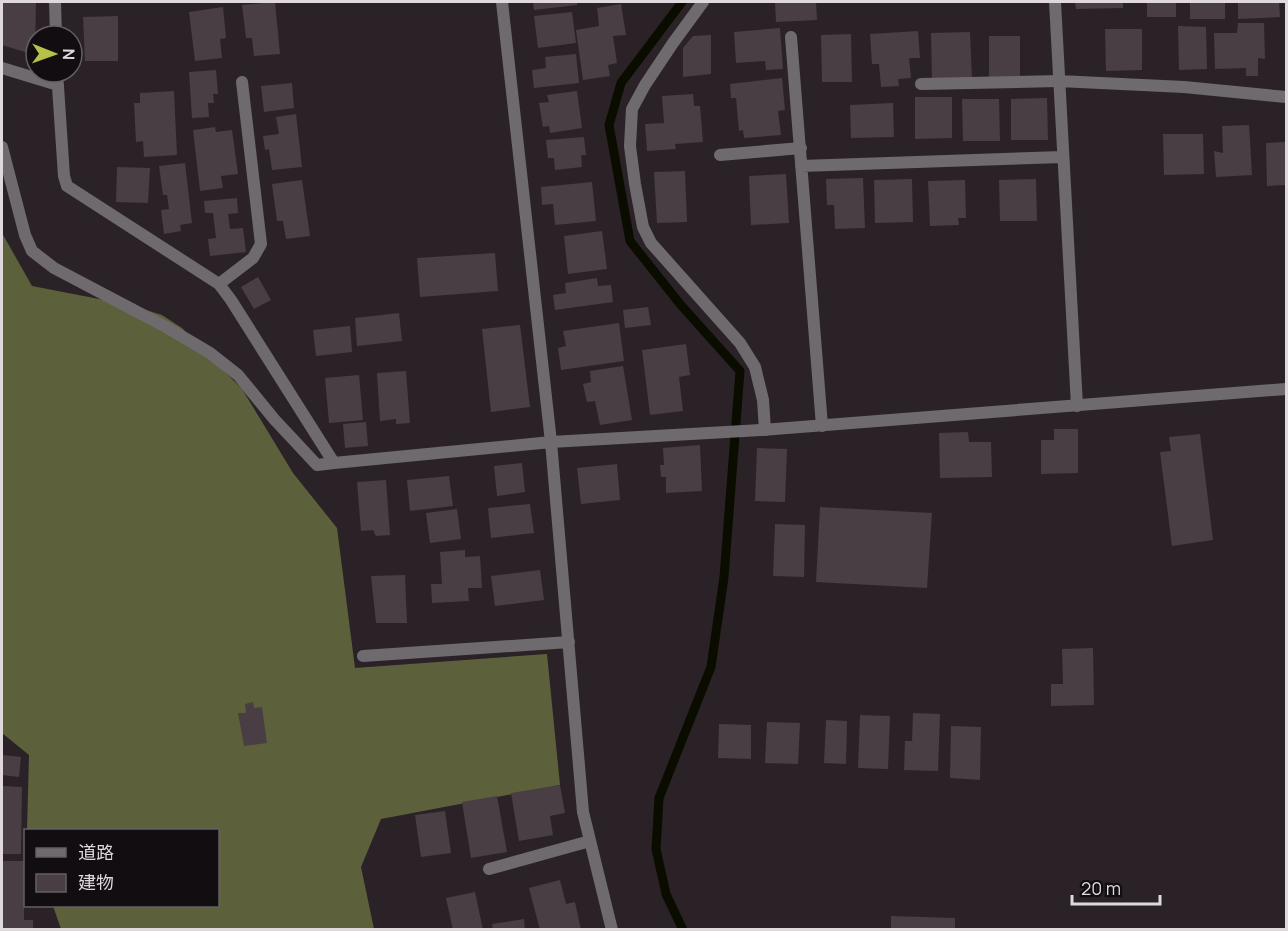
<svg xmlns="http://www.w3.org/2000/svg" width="1288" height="931" font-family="Manrope,'Noto Sans JP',sans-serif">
<rect width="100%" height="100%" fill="#2b2228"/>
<path fill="#5d613b" d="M2,233L32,286L130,305L162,315L182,328L242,389L293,473L337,528L355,668L547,654L560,785L381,819L361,867L374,929H61L53,906H218V830H27L29,755L2,733Z"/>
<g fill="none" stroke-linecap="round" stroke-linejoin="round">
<path stroke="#0a0c00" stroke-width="9" d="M682,2L621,83L609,125L630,241L680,304L740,371L724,577L711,667L659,798L656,849L666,894L683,930"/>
</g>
<path fill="#483e44" d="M2,2H36L35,55L2,45Z
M275,2L280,54L254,56L252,38H246L242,5Z
M533,2H577V5L534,10Z
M775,2H816L817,20L776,22Z
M1075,2H1123V8L1076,9Z
M1147,2H1176V17H1147Z
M1190,2H1225V19H1190Z
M1238,2H1279L1280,17L1238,19Z
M621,4L626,35L613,36L617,63L608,65L610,76L583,80L576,30L599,26L597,8Z
M223,7L226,38L220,39L222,58L195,61L189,12Z
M572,12L576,43L538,48L534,16Z
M118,16V61H85L83,17Z
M1238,23H1264L1265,59L1258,58V76H1246V68L1215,69L1214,33H1237Z
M1178,26L1206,27L1207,69L1179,70Z
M780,28L783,69L766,70L765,61L736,63L734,32Z
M1105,29H1142V70L1106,71Z
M918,31L920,58H909L911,78L898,79L899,86L881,87L879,64H872L870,34Z
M970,32L972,79L932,80L931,33Z
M851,34L852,82H822L821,35Z
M711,35V74L683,77V48L693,36Z
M989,36H1020V78H989Z
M576,54L579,83L534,88L532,70L546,68L545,57Z
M216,70L218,94H213L214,103H208L209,117L192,118L189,72Z
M782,78L785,110L778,111L781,135L744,138L743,130L739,131L736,98H731L730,84Z
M292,83L294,108L264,112L261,86Z
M174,91L177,155L144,157L143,141L136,142L134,103H140V93Z
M577,91L582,128L550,133L549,126L543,127L539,103L549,102L547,95Z
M693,94L694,106H700L703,142L675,144L676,149L647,151L645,124L664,123L662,96Z
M915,97H952V138L915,139Z
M1047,98L1048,140H1011V99Z
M962,99H999L1000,141H963Z
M893,103L894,137L851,138L850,105Z
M296,114L302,167L272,170L269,149L265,150L263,136L279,134L276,117Z
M1249,125L1252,175L1216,177L1214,151L1223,153L1222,126Z
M215,127L216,132L232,130L238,174L221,176L223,188L200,191L193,130Z
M1163,134H1203L1204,174L1164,175Z
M584,137L586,155H581L582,167L555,170L554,158H548L546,140Z
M1286,142V185L1267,186L1266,143Z
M185,163L192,223L180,225L181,231L164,234L161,210L169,209L167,195H163L159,166Z
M117,167L150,168L148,203L116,202Z
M685,171L687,222L657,223L654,172Z
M786,174L789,223L751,225L749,176Z
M863,178L865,228L835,229L834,205H827L826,179Z
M912,179L913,222L875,223L874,180Z
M1036,179L1037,221H1000L999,180Z
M302,180L310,236L286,239L283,221H277L272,184Z
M965,180L966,218H958L959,225L930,226L928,181Z
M592,182L596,221L555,225L553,204L542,205L541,187Z
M237,198L238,213L228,214L230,229L243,228L246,252L210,256L208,239L216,238L213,213H205L204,201Z
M602,231L607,269L568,274L564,236Z
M495,253L498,291L420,297L417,258Z
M258,277L271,300L254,309L241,287Z
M597,278L598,286L611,285L613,302L555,310L553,295L566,293L565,283Z
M648,307L651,325L625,328L623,310Z
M399,313L402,341L357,346L355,318Z
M619,323L624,361L561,370L558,348L566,346L563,331Z
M520,325L530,407L491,412L482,329Z
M350,326L352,352L316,356L313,330Z
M686,344L690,375L679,377L683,411L650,415L642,350Z
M623,366L632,420L600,425L595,401L587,402L583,384L591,382L590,371Z
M406,371L410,423L396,424V419L380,421L377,373Z
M359,375L363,420L329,423L325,378Z
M366,422L368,446L345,448L343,424Z
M1054,429H1078V473L1041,474V440H1054Z
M968,432L969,442H991L992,477L940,478L939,433Z
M1200,434L1213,540L1172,546L1160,452L1171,451L1169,437Z
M700,445L702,491L666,493V477H661L660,465H664L663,448Z
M757,448L787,449L785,502L755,501Z
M522,463L525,492L497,496L494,466Z
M617,464L620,500L581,504L577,468Z
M449,476L453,506L410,511L407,480Z
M386,480L390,535L376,536L373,530L361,531L357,482Z
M530,504L534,533L491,538L488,508Z
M820,507L932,513L927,588L816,582Z
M457,509L461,539L430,543L426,513Z
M775,524L805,525L804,577L773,576Z
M465,550V557L480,556L482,588H468L469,601L432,603L431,584H442L440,552Z
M540,570L544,600L495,606L491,576Z
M405,575L407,623H376L371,576Z
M1093,648L1094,705L1051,706V684H1063L1062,649Z
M253,702L254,708L262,707L267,743L244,746L238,713H246L245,704Z
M913,713L940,714L938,771L904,770L905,741H912Z
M860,715L890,716L888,769L858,768Z
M826,720L847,721L846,764L824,763Z
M767,722L800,723L798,764L765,763Z
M719,724L751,725V759L718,758Z
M951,726L981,727L980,780L950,778Z
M2,755L21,757L19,777L2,775Z
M560,785L565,813L550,816L553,835L519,841L511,793Z
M2,786L22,787L21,854H2Z
M497,796L507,852L471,858L462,802Z
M445,811L451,853L421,857L415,815Z
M2,861H24V920H33V930H2Z
M560,880L566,904L575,902L581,930H540L529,888Z
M475,892L483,930H453L446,898Z
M891,916L955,918V930H891Z
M524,919L525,930H493L492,924Z"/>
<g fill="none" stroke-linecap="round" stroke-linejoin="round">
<path stroke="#6f6a6d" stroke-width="12" d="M703,2L673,43L645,85L632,109L630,146L635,184L643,227L651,243L740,343L755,367L763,400L765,430
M921,84L1059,81"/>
<path stroke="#6f6a6d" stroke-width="12" d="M55,2L56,36
M502,2L551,442L583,812L612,930
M1055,2L1077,406
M791,37L822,426
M2,68L58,85
M57,72L64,176L67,186L219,284L231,300L334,463L551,442L761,430L1286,389
M1059,81L1184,87L1286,97
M2,147L25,235L32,251L54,268L166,327L210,353L238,375L274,419L317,465L334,463
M720,155L801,148
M801,166L1063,157
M219,284L253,258L261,244L242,82
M363,656L569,642
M489,869L590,841"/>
</g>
<rect width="1288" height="931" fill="none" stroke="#dfd9dd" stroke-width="6"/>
<rect x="24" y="829" width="195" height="78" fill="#110d10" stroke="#635f62" stroke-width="1.5"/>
<rect x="36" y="848" width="30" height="9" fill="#6f6a6d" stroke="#635f62" stroke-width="1.5"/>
<text x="78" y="859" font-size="18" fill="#dfd9dd">道路</text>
<rect x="36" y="874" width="30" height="18" fill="#483e44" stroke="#635f62" stroke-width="1.5"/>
<text x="78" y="889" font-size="18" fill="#dfd9dd">建物</text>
<g transform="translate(54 54) rotate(91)"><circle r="28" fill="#110d10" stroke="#635f62" stroke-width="1.5"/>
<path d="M0-4.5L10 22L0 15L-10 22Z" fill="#b7c148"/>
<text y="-9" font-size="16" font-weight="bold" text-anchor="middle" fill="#dfd9dd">N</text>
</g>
<path d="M1072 895v9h88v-9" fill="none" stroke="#dfd9dd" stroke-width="3"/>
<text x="1081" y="895" font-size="18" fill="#dfd9dd" stroke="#110d10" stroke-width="4.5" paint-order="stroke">20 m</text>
</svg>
